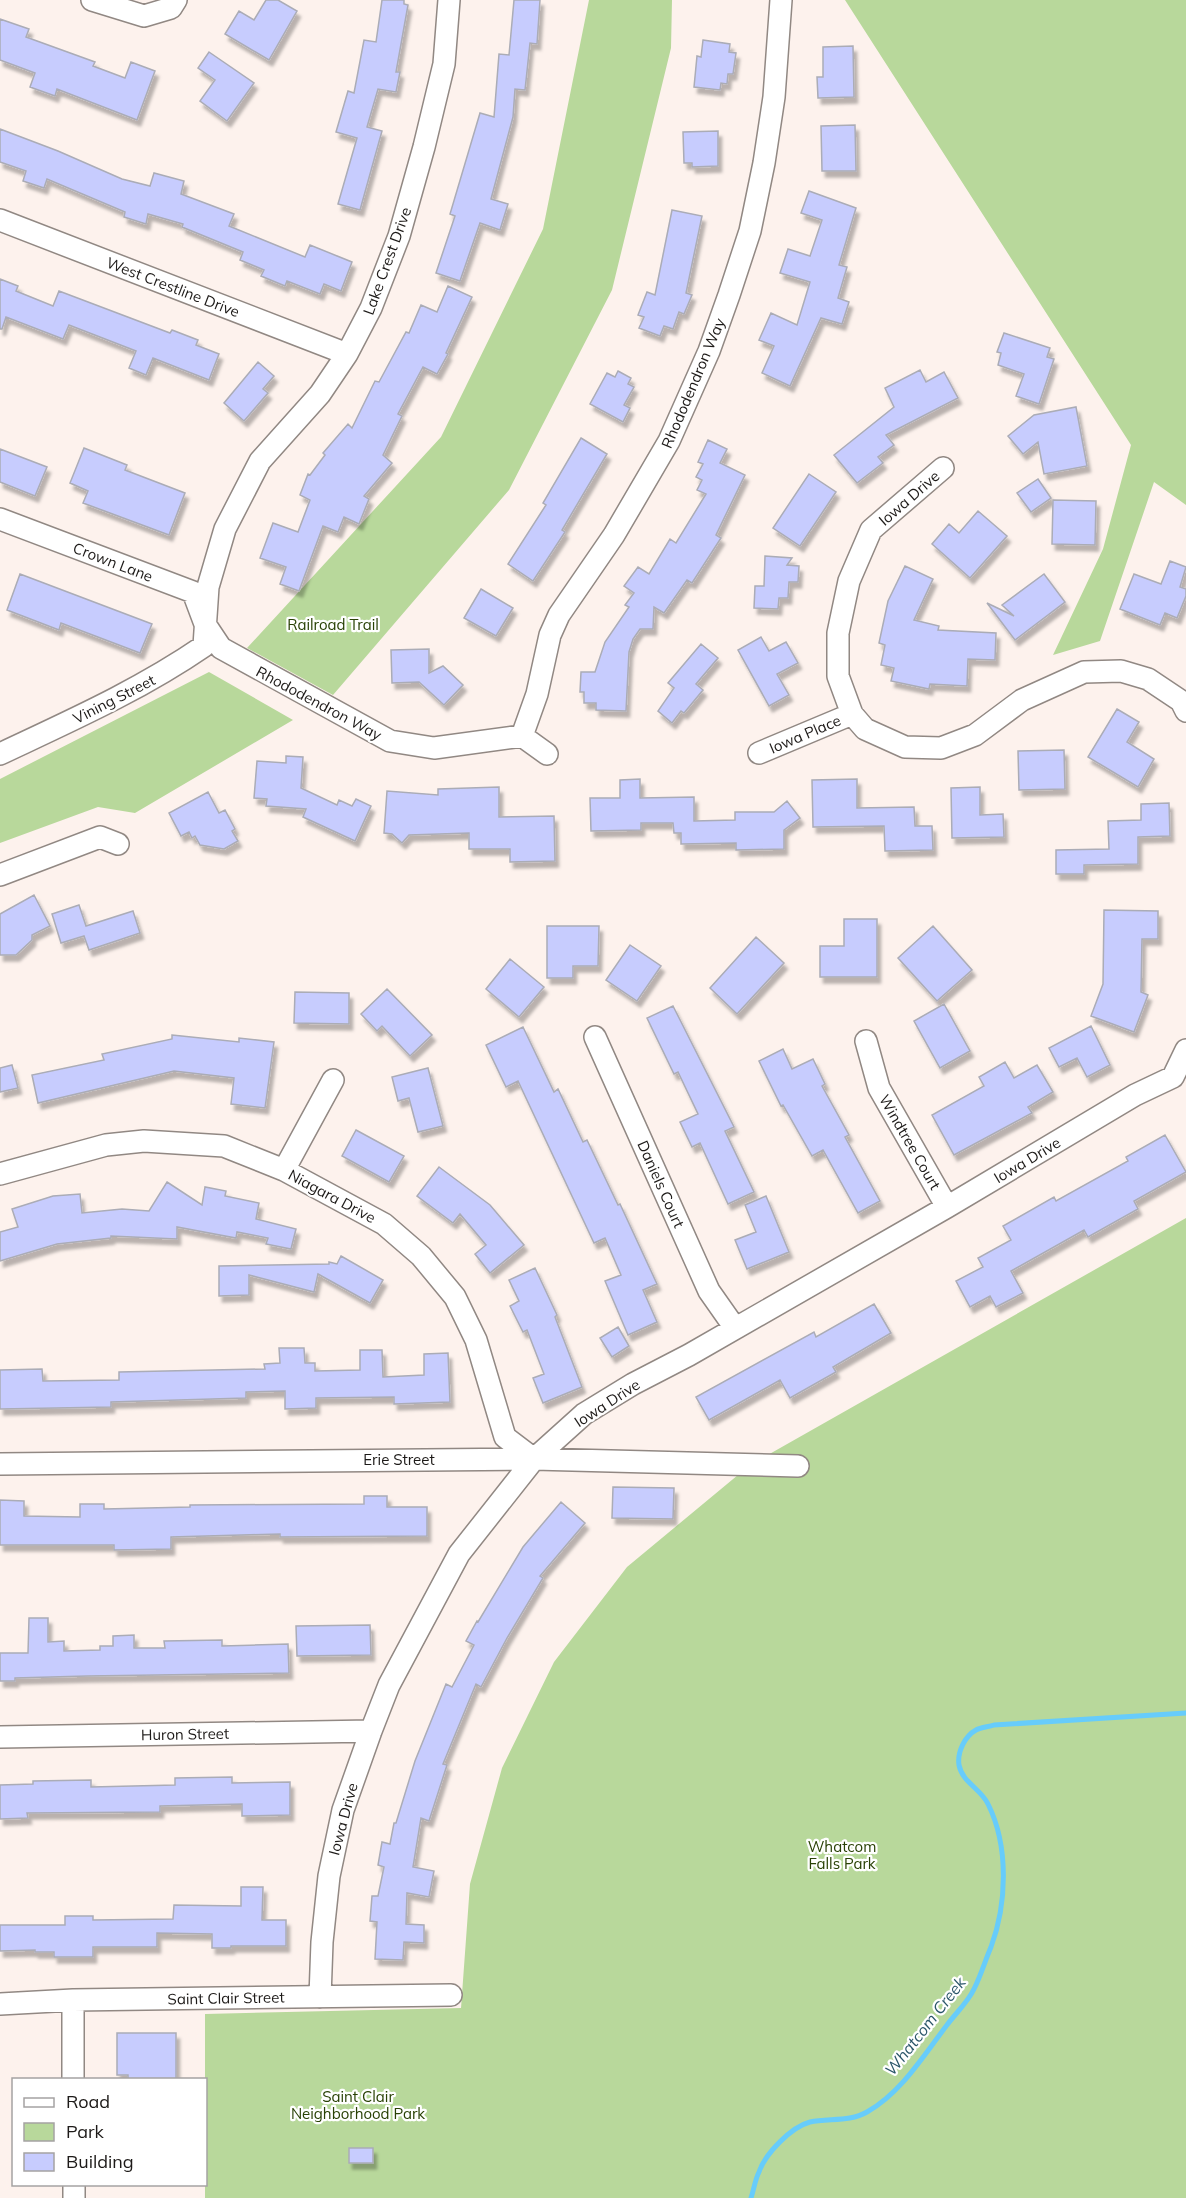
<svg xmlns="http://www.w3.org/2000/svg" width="1186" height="2198" font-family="Mulish,sans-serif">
<defs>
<filter id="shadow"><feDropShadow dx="3.5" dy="6" stdDeviation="1.5" flood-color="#0004"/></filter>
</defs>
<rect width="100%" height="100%" fill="#fdf2ed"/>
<path fill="#b8d89b" d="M589,0H672L671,48L612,290L509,490L333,695L247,648L441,437L543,229Z
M845,0H1186V505L1154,482L1100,641L1053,655L1103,549L1131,445Z
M209,672L293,720L135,813L98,807L0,843V779Z
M1186,1218V2198H205V2014L461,2008L470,1884L502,1768L554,1662L627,1567L750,1465Z"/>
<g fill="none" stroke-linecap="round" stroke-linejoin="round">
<path stroke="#67ccfb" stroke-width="5" d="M751,2198C754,2189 755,2180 759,2172C765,2154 791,2127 810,2122C829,2118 850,2122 867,2112C901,2093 924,2055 947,2025C955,2014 968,2002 974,1989C981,1975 985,1961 991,1947C1007,1904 1009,1846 988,1804C981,1789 962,1782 959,1765C957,1752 965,1736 976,1730C981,1727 988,1727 994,1725L1186,1713"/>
</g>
<path fill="#c7ccfe" stroke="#abacb6" stroke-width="1.5" filter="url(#shadow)" d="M266,0H278L297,11L269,60L225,34L239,11L254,20Z
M382,0H404V4L408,5L396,72H400L396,92L378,89L367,127L382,131L360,210L338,204L357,138L336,132L348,91L354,93L364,40L376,42Z
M514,0H540L537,44L530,43L525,90L515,89L513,117L491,199L508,204L500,230L480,223L460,281L436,273L455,216L450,214L480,113L494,117L499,54L509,55Z
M0,19L29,29L26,37L95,62L93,66L125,78L131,62L155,71L137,120L57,89L55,96L30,87L35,73L0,60Z
M703,40L730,44L729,52L736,53L733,74H728L727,84L721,83L720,90L694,87L697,56L701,57Z
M853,46L854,97L818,98L817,77H823V47Z
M209,52L254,83L227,121L200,101L215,80L198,68Z
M855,125L856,171H822L821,126Z
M0,129L58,151L122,179L150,186L154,173L184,181L181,194L234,214L229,226L305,257L310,245L352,262L341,291L324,284L320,294L287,281L285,286L261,276L264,270L240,260L243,252L182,227L183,224L148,214L146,224L124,217L125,212L47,179L44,188L23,181L26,171L0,162Z
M718,131V166L692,167V163H684L683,132Z
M809,191L856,208L839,265L847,267L838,298L849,302L842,324L821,318L790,386L762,373L774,346L759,340L771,313L797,325L810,282L780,273L788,249L810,256L822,220L801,213Z
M672,210L702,216L686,293L692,295L684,314L679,312L673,329L664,326L660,336L639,328L644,317L638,315L647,292L655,295Z
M0,279L18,286L16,291L53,306L59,291L170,333L172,330L198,340L196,345L219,354L209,380L153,358L146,375L129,368L136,351L69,325L63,339L6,317L2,329H0Z
M448,286L472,297L446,353L448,354L437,374L423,367L398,414L402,416L383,455L392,463L364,496L369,499L359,524L344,517L338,532L323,526L299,591L280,584L286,567L260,558L273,523L298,532L310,500L300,495L308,474L310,475L325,455L323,453L348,424L352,428L375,381L379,382L406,332L409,333L421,305L437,312Z
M1004,333L1050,348L1047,357L1054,359L1039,404L1016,396L1024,374L998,365L1001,353L997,352Z
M258,362L274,376L263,389L268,393L244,421L224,403Z
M920,370L926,382L944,372L958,398L886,435L894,445L878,457L883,463L857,483L834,455L894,407L885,388Z
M618,371L631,378L628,384L634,387L624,405L630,408L623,422L590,404L607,373L615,377Z
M1076,407L1087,466L1044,474L1038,442L1023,454L1008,436L1034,415Z
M581,438L607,454L562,530L565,532L533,581L508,564L546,505L543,503Z
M708,440L727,449L720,463L745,475L716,535L721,538L692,583L687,580L664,613L654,607L653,629H640L633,639L629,652L626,711L596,710V703H584V692H580L581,672H595L605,642L629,607L625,605L634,593L624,586L638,567L649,574L670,539L676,543L706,494L697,490L702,480L696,477L703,464L698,462Z
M84,448L127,465L125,470L185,493L169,535L83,503L88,491L70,483Z
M0,449L47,467L35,496L0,482Z
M809,474L836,492L800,546L773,528Z
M1038,479L1051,498L1031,512L1017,493Z
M1053,500L1096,501L1095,545L1052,544Z
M978,511L1007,536L970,578L932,544L949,524L959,533Z
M765,556L792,558L787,565L799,566L798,582H789L788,598H779L778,609L754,608L755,586H764Z
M1170,561L1186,567L1180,587L1186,589V596L1177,618L1165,613L1160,625L1120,609L1134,574L1161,584Z
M905,566L933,579L914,620L939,626L938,630L996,633L995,660L968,659L967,686L930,684L929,689L891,681L894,668L881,665L885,645L879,643L888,601Z
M20,574L152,624L140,653L61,623L59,630L7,610Z
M1044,574L1065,602L1015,640L987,603L1014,616L1002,605Z
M481,589L513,608L496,636L464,618Z
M761,637L769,651L786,642L798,663L777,674L789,695L769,706L738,650Z
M701,644L718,658L696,684L703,690L684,713L681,711L672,723L658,711L674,688L668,683Z
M429,649V673L443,666L463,685L444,705L419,682L392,683L391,650Z
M1117,709L1139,722L1127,742L1154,759L1138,787L1088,757Z
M1064,750L1065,789L1019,790L1018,751Z
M286,756L303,757L301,788L337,805L339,800L352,806L356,799L371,806L355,841L303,817L306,809L266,806L267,799L254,798L257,761L286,763Z
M640,779V798L694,797V821L735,820V812H774L787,801L800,818L784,830V849L736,850V843L681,844V833H674L673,823H641V830L591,831L590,798H620V780Z
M857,779V808L914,807L915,826H932L933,850L885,851L884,826L813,827L812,780Z
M499,787V817L554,816L555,861L510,862V849H469V833L409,835L402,843L392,834L384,833L387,791L438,795V789Z
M980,787V815L1003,814L1004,837L952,838L951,788Z
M208,792L219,813L225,810L235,829L232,831L238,841L224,849L200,845L195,836L192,838L189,832L181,836L169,813Z
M1169,803L1170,836L1138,837V864L1084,865V874H1056V850L1109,849L1108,821L1141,820V804Z
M34,895L50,926L32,935V940L16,955H0V914Z
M79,905L86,926L133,911L140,933L89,950L84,936L61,943L52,914Z
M1104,910L1158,911V939H1142L1141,992L1148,995L1134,1032L1091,1016L1103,984Z
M844,919H877V977H820V946H844Z
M547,926H599L598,966H573V978H547Z
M933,926L972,970L937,1001L898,958Z
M756,937L784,963L737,1014L710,988Z
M630,945L661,966L637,1001L606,980Z
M510,959L544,987L519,1017L486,989Z
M387,989L432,1035L410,1056L382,1026L377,1031L361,1014Z
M295,992L349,993V1024L294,1023Z
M944,1004L970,1051L940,1068L914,1021Z
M673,1006L734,1127L725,1131L754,1192L728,1204L700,1143L692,1147L680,1122L698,1114L678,1072L674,1074L647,1018Z
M1091,1026L1110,1065L1087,1077L1077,1058L1059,1067L1049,1048Z
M523,1027L554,1092L558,1089L583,1142L587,1140L618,1205L620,1204L657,1284L643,1290L657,1322L628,1335L605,1281L621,1275L605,1238L594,1243L518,1081L506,1087L486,1045Z
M172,1035L239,1042V1038L274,1042L265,1108L231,1104L234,1078L174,1071L38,1103L32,1075L104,1060L102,1054L172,1039Z
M783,1049L792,1069L813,1059L825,1084L822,1086L849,1135L845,1137L880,1201L858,1213L823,1150L812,1156L783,1105L781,1106L759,1061Z
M1005,1062L1014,1078L1037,1065L1053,1092L1028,1107L1032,1113L954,1155L932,1115L984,1086L979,1077Z
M12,1065L18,1088L0,1092V1068Z
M428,1068L443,1126L418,1132L409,1098L398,1101L392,1077Z
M356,1130L404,1156L389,1182L342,1156Z
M1165,1135L1186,1172L1134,1201L1138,1209L1088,1237L1084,1230L1011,1271L1023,1293L996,1307L990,1296L970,1307L956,1281L983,1267L978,1258L1011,1240L1003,1226L1054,1197L1056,1201L1128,1161L1126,1157Z
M439,1167L490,1205L524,1245L490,1273L475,1254L486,1245L460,1214L453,1223L417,1196Z
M167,1182L202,1205L205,1187L226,1191L225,1196L259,1203L256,1219L296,1229L291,1249L266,1244L268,1238L237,1232L236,1238L177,1227V1239L111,1236V1238L57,1244L0,1261V1232L18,1227L12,1209L53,1196L80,1194L82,1213L122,1209L149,1211Z
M766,1196L789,1252L747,1269L735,1240L756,1232L745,1205Z
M341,1256L383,1280L370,1303L318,1274L314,1292L249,1275V1295L219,1296V1266L329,1264V1262L337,1264Z
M535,1268L557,1315L555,1317L582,1387L543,1403L533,1378L544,1374L527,1330L523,1332L510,1306L519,1301L509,1280Z
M874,1304L891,1333L833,1367L836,1372L790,1398L780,1380L709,1420L696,1397L814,1332L816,1337Z
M618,1327L629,1346L612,1357L600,1338Z
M279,1348H304L305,1363H315V1371L360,1370V1350H382L383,1377L424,1375V1354L448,1353L450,1402L394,1404V1397L316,1398V1408L285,1409V1391L246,1392V1398L111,1402V1407L0,1409V1370L42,1369L43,1381L119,1380V1372L265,1369L264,1364L280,1363Z
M613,1487L674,1488L673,1519L612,1518Z
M364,1496H387V1507H427V1536L280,1537V1534L171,1537V1549L114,1550V1545H0V1500L24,1501V1516L80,1517V1504H104V1509L190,1507V1505L364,1504Z
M561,1502L585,1523L540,1576L543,1578L507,1638L481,1687L476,1684L443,1764L447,1765L429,1821L421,1818L413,1867L434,1871L429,1897L407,1893L406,1924L424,1925V1943L404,1942L403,1960L375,1959L377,1922L370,1921L372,1896H378L384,1867L378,1865L382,1842L390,1844L394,1823H396L415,1761L446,1684L452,1687L474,1645L466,1641L477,1621L478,1622L523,1547Z
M29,1618H48V1642L64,1641V1651L100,1650V1646H113V1636L134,1635V1648H165L164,1641L222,1640V1646L288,1644L289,1673L87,1676L15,1678V1681H0V1653H28Z
M370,1625L371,1655L297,1656L296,1626Z
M232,1777V1783L290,1782V1815L242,1816V1804L160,1806V1812L27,1813L28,1818L0,1819V1785L33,1784V1781L91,1780V1787L175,1785V1778Z
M241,1887H263L262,1920H286V1946H231V1948H212V1934L157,1933V1947H93V1957H54V1952H35V1950L0,1951V1925H65V1916H93V1920L173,1919L174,1905L241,1906Z
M117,2033H176V2079H128V2075H117Z
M349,2148H373V2163H349Z"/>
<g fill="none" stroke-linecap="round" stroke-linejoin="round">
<defs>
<path id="street" d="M92,0L144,16L171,8L176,0
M0,220L347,354
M943,468L871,530L849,581L838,633V676L852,714L865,729L905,747L941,748L975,735L1022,700L1084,672L1121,671L1148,679L1181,701L1186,711
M0,519L193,592L205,624L221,648L390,741L434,748L522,736L537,694L550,635L559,615L614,535L669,441L709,351L729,295L750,231L764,163L774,97L781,0
M522,736L547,754
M759,753L852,714
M0,754C70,721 140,690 204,646L208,587L225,529L260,461L320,394L347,354L371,308L399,236L424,147L444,64L449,0
M0,875L100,837L118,844
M595,1037L709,1291L735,1328
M866,1041L879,1088L947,1207
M284,1170L333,1080
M0,1174L106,1145L144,1141L224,1146L284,1170L384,1224L421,1256L455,1297L476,1340L505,1437L534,1459
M0,1464L534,1459L798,1466
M0,1737L371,1731
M320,1997L322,1942L329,1876L343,1810L371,1731L389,1685L459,1554L534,1459L584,1414L633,1384L689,1355L947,1207L1135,1095L1173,1077L1186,1050
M73,2000V2080
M0,2004L73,2000L451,1995
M74,2184V2198"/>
</defs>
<use href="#street" stroke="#918883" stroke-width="24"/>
<use href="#street" stroke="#fff" stroke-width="21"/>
</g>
<g text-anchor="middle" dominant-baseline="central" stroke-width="4.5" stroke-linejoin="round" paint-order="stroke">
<g font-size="15" fill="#1d1a18" stroke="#fff">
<text transform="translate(387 261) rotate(-70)">Lake Crest Drive</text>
<text transform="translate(173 287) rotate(21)">West Crestline Drive</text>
<text transform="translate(693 383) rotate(-67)">Rhododendron Way</text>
<text transform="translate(909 498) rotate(-41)">Iowa Drive</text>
<text transform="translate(113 562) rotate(21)">Crown Lane</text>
<text transform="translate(114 699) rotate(-27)">Vining Street</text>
<text transform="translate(319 703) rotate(28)">Rhododendron Way</text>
<text transform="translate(805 734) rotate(-23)">Iowa Place</text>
<text transform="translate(910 1142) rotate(60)">Windtree Court</text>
<text transform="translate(1027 1160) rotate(-31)">Iowa Drive</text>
<text transform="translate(661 1184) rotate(66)">Daniels Court</text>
<text transform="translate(332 1196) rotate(28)">Niagara Drive</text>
<text transform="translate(607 1403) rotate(-33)">Iowa Drive</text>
<text x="399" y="1459">Erie Street</text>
<text transform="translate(185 1734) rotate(-1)">Huron Street</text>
<text transform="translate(343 1819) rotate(-75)">Iowa Drive</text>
<text transform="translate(226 1998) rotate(-1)">Saint Clair Street</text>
</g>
<g font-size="15" fill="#294105" stroke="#fff">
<text x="333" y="624">Railroad Trail</text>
<text x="842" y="1846">Whatcom<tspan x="842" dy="17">Falls Park</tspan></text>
<text x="358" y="2096">Saint Clair<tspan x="358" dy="17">Neighborhood Park</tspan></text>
</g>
<g font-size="16" font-style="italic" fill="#2a5569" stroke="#fff">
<text transform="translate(925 2026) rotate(-52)">Whatcom Creek</text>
</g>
</g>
<rect x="12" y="2078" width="195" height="108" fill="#ffffff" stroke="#a5a3a3" stroke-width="1.5"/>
<rect x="24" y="2098" width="30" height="9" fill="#ffffff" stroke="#a5a3a3" stroke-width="1.5"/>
<text x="66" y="2108" font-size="18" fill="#1d1a18">Road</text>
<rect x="24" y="2123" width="30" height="18" fill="#b8d89b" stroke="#a5a3a3" stroke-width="1.5"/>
<text x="66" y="2138" font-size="18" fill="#1d1a18">Park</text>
<rect x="24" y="2153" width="30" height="18" fill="#c7ccfe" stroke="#a5a3a3" stroke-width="1.5"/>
<text x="66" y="2168" font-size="18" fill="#1d1a18">Building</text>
</svg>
